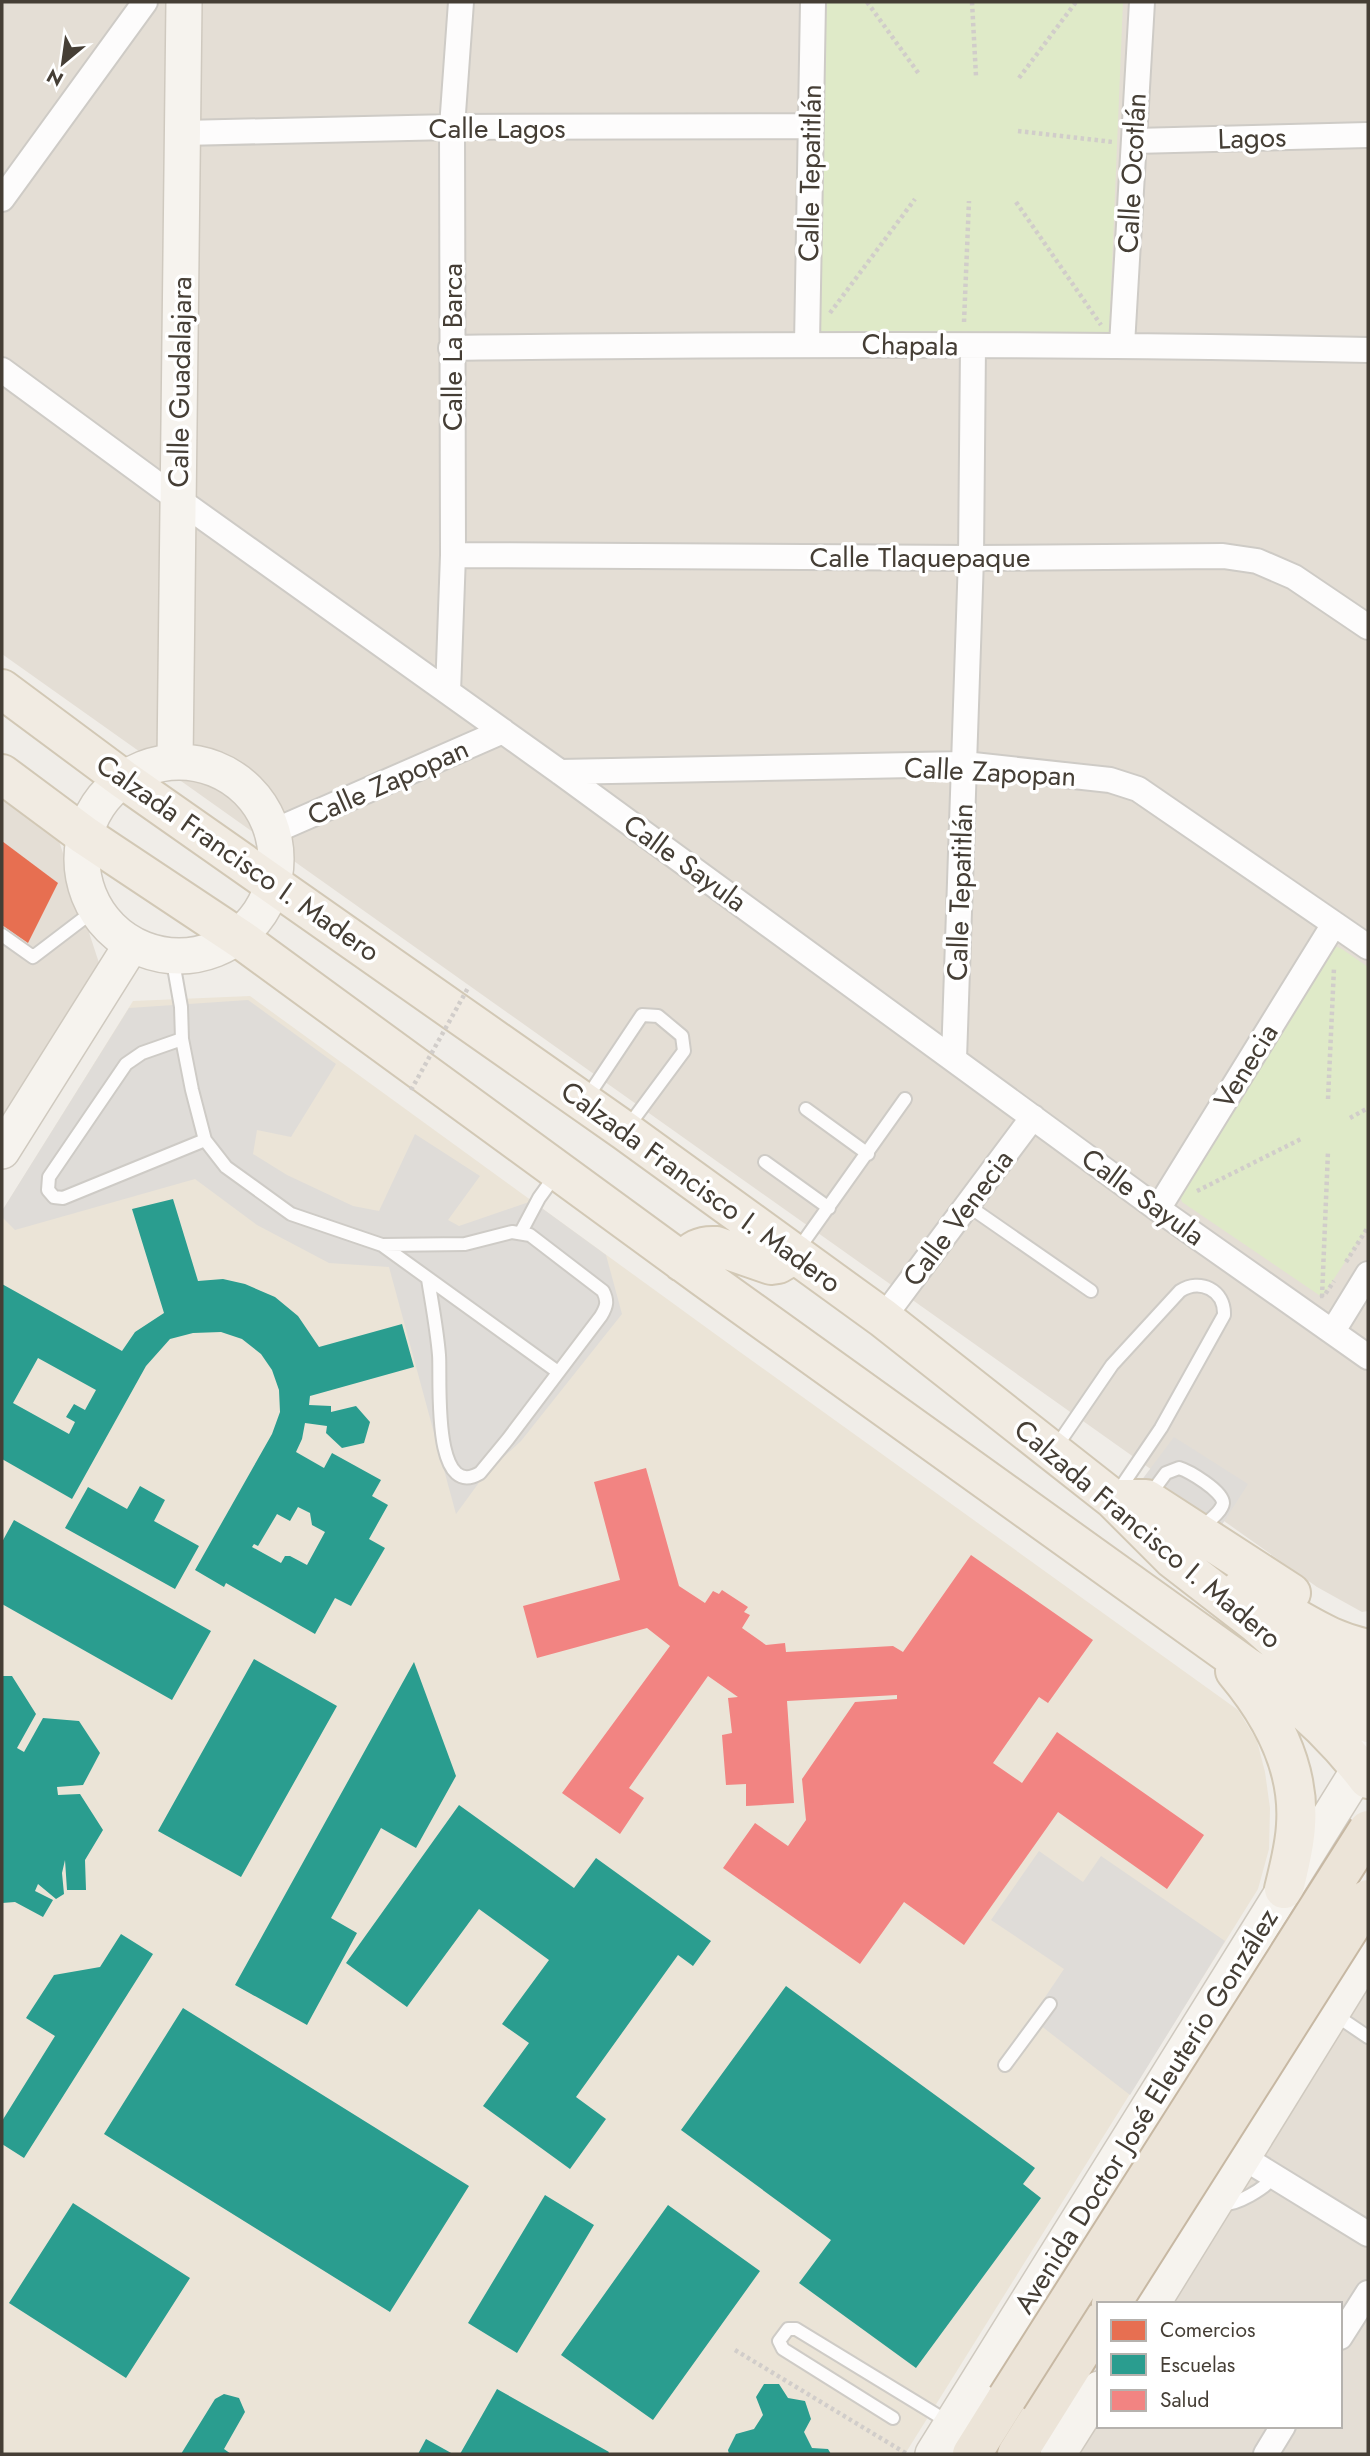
<svg xmlns="http://www.w3.org/2000/svg" width="1370" height="2456" viewBox="0 0 1370 2456" font-family="Jost,sans-serif">
<rect width="100%" height="100%" fill="#f0ede8"/>
<path fill="#e4ded5" d="M2 2H1368V1611L1362 1612 1317 1587 2 654Z
M2 798 59 841 100 966 2 1124Z
M1368 1923V2454H1043L1099 2364V2426H1340V2304H1136Z"/>
<path fill="#ebe4d7" d="M250 996 740 1352 1238 1710 1257 1741 1265 1772 1270 1808 1269 1849 1258 1889 905 2454H2V1211L133 1001Z"/>
<path fill="#dfeac8" d="M819 2H1123L1109 337 813 336Z
M1335 946 1342 949 1368 967V1227L1322 1297 1182 1202 1180 1195 1328 951Z"/>
<path fill="#dfdcd8" d="M248 1000 336 1064 291 1137 257 1130 253 1154 287 1175 353 1206 379 1211 415 1134 480 1176 448 1220 459 1226 532 1201 606 1255 622 1314 521 1441 486 1473 456 1514 389 1267 329 1263 257 1225 195 1179 15 1230 2 1217V1211L129 1008Z
M1174 1437 1248 1484 1218 1531 1141 1481Z
M1039 1851 1083 1882 1101 1856 1225 1941 1130 2095 1031 2018 1064 1969 991 1920Z"/>
<path fill="#e76f51" d="M2 841 58 883 28 943 2 925Z"/>
<path fill="#2a9d8f" fill-rule="evenodd" d="M173 1199 198 1281 223 1279 245 1284 275 1297 298 1316 319 1347 402 1324 414 1367 310 1396 309 1405 331 1406V1412L356 1406 370 1422 364 1443 342 1448 326 1433 327 1426 305 1423 302 1439 296 1452 324 1468 332 1453 381 1480 372 1496 388 1505 369 1539 385 1548 351 1606 335 1598 315 1634 226 1583 224 1587 195 1570 272 1434 280 1412 279 1390 272 1370 261 1354 242 1339 221 1332 193 1333 170 1339 146 1366 72 1499 2 1459V1284L122 1351 135 1332 164 1313 132 1209ZM38 1358 96 1390 85 1410 74 1404 66 1417 75 1422 69 1434 13 1403ZM298 1507 310 1513 312 1525 325 1532 307 1565 290 1556H285L281 1563 252 1547 254 1544 258 1546 277 1514 290 1521Z
M140 1486 165 1500 154 1521 199 1546 175 1589 65 1528 88 1487 127 1509Z
M14 1520 211 1631 172 1700 2 1604V1542Z
M254 1659 337 1706 241 1877 158 1831Z
M414 1662 456 1776 416 1848 381 1828 331 1918 357 1933 307 2025 235 1985Z
M2 1676H12L36 1714 17 1748 24 1752 43 1718 79 1721 100 1753 83 1785 57 1787 58 1795 80 1794 103 1830 85 1860 86 1890H67L65 1860 62 1873 64 1894 56 1899 38 1884 35 1891 53 1900 43 1917 15 1902 2 1903Z
M459 1805 574 1888 596 1858 711 1941 693 1966 678 1955 576 2097 606 2119 570 2169 483 2106 529 2043 502 2024 549 1960 479 1909 407 2007 346 1963Z
M121 1934 153 1954 24 2158 2 2144V2121L55 2036 26 2018 54 1975 100 1967Z
M786 1986 1035 2168 1023 2184 1041 2198 916 2368 799 2283 831 2240 681 2130Z
M183 2008 469 2186 390 2312 104 2134Z
M545 2195 594 2225 517 2353 468 2323Z
M73 2203 190 2278 126 2378 9 2303Z
M668 2205 760 2271 653 2420 561 2355Z
M764 2384H779L788 2398 805 2401 811 2419 804 2432 812 2448 828 2449 831 2454H729L728 2450 736 2434 754 2429 763 2415 756 2397Z
M497 2389 609 2452 608 2454H460Z
M224 2394 239 2398 245 2412 224 2449 231 2454H181L215 2399Z
M426 2439 453 2454H418Z"/>
<path fill="#f28482" d="M646 1468 679 1586 705 1603 713 1591 719 1594 722 1590 748 1607 744 1612 750 1615 742 1628 766 1645 785 1643 786 1652 893 1646 903 1652 971 1555 1093 1640 1048 1703 1039 1697 993 1763 1022 1783 1057 1732 1204 1835 1167 1889 1058 1812 964 1945 904 1902 860 1964 723 1868 755 1823 788 1846 806 1820 802 1779 855 1702 897 1699V1695L787 1701 794 1803 746 1806V1784L726 1785 722 1735 732 1733 728 1698 738 1697 708 1676 629 1788 644 1798 620 1834 562 1793 670 1646 647 1628 537 1658 523 1606 620 1580 594 1482Z"/>
<g fill="none" stroke-linecap="round" stroke-linejoin="round">
<g stroke="#cecbc6" stroke-width="16">
<path id="lane" d="M2 935 33 957 96 909
M172 956 181 1007 182 1039 192 1090 205 1140 226 1167 291 1214 382 1245 465 1244 512 1232 530 1235 603 1291C608 1301 607 1306 601 1316L508 1439 480 1473C431 1502 441 1376 439 1355 437 1330 432 1304 428 1279
M182 1039 142 1053 126 1064 49 1177 48 1190 54 1197 63 1198 205 1140
M586 1099 642 1015 658 1016 682 1036 684 1051 627 1128
M806 1109 868 1154
M765 1162 829 1208
M967 1205 1091 1291
M521 1232 539 1198 557 1173
M382 1245 558 1372
M797 1251 905 1099
M1056 1447 1112 1365 1180 1291C1200 1278 1225 1290 1224 1315L1161 1428 1117 1493
M1149 1496 1166 1473 1179 1468C1189 1471 1223 1491 1223 1503 1222 1512 1206 1523 1200 1529
M1334 2014 1368 2037
M1005 2065 1050 2004
M1221 2204C1236 2206 1266 2188 1274 2176
M893 2418 783 2349 779 2341 788 2329H796L950 2423"/>
</g>
<g stroke="#cecbc6" stroke-width="28">
<path id="street" d="M183 133 452 127 810 126
M1135 141 1368 135
M2 199 145 2
M807 344 813 2
M1122 345 1142 2
M451 348C757 344 1063 343 1368 350
M2 370 179 500 560 772 1158 1209 1368 1357
M453 555 971 558 1223 556 1257 561 1294 577 1368 627
M448 692 453 555 452 127 461 2
M560 772 964 764 1110 780 1138 789 1368 947
M272 832 503 731
M954 1059 971 558 973 346
M1158 1209 1334 924
M883 1318 1033 1117
M1333 1331 1368 1274
M1241 2156 1368 2234
M1340 2337 1368 2293
M1266 2454 1283 2426"/>
</g>
<g stroke="#cfc9bf" stroke-width="38">
<path id="secondary" d="M175 762 184 2
M82 859a97 97 0 1 1 194 0a97 97 0 1 1-194 0Z
M2 1151 132 944
M1152 2304 1368 1954
M933 2454 1368 1755
M1058 2454 1099 2389"/>
</g>
<g stroke="#d2c8b5" stroke-width="42">
<path id="primary" d="M2 689 123 779 625 1131 883 1318 1113 1499 1173 1559 1257 1624 1368 1723
M2 774 84 835 242 940 706 1279 1244 1665C1293 1696 1333 1733 1368 1779
M682 1262C692 1250 701 1245 716 1246L771 1265 778 1264 795 1254
M1113 1499H1146L1291 1593
M1240 1590C1253 1597 1267 1602 1279 1609 1312 1627 1331 1641 1368 1649
M1313 1653 1368 1679
M1235 1671C1272 1715 1300 1767 1296 1825 1295 1847 1289 1868 1284 1889"/>
</g>
<g stroke="#c7b8a3" stroke-width="42">
<path id="highway" d="M972 2454 1007 2398
M1017 2454 1099 2323"/>
</g>
<path stroke="#d1cdca" stroke-width="4.5" stroke-dasharray="3.5 3.5" stroke-linecap="butt" d="M867 2 919 74
M972 2 976 76
M1019 78 1076 2
M1018 131 1113 142
M1016 202 1101 325
M830 313 915 199
M964 322 969 201
M1328 1099 1334 968
M1350 1118 1368 1108
M1197 1191 1303 1138
M1346 1262 1368 1227
M1320 1296H1324L1334 1281
M1322 1297 1328 1151
M735 2350 907 2454"/>
<use href="#lane" stroke="#fdfcfc" stroke-width="12"/>
<use href="#street" stroke="#fdfcfc" stroke-width="24"/>
<use href="#secondary" stroke="#f6f3ee" stroke-width="35"/>
<use href="#primary" stroke="#f1ebe2" stroke-width="38"/>
<use href="#highway" stroke="#ece4d8" stroke-width="38"/>
<g stroke="#c7b8a3" stroke-width="42" stroke-linecap="butt">
<path id="highway-bridge" d="M1111 2304 1368 1899
M1007 2398 1368 1830"/>
</g>
<path stroke="#d1cdca" stroke-width="4.5" stroke-dasharray="3.5 3.5" stroke-linecap="butt" d="M411 1090 468 988"/>
<use href="#highway-bridge" stroke="#ece4d8" stroke-width="38"/>
</g>
<g text-anchor="middle" dominant-baseline="central" stroke-width="7" stroke-linejoin="round" paint-order="stroke">
<g font-size="28" fill="#453e35" stroke="#fff">
<text x="497" y="128">Calle Lagos</text>
<text transform="translate(1252 138) rotate(-2)">Lagos</text>
<text transform="translate(810 173) rotate(-89)">Calle Tepatitlán</text>
<text transform="translate(1132 173) rotate(-87)">Calle Ocotlán</text>
<text transform="translate(910 345) rotate(1)">Chapala</text>
<text transform="translate(452 347) rotate(-90)">Calle La Barca</text>
<text transform="translate(180 382) rotate(-89)">Calle Guadalajara</text>
<text x="920" y="557">Calle Tlaquepaque</text>
<text transform="translate(990 772) rotate(3)">Calle Zapopan</text>
<text transform="translate(388 782) rotate(-24)">Calle Zapopan</text>
<text transform="translate(238 858) rotate(35)">Calzada Francisco I. Madero</text>
<text transform="translate(685 863) rotate(36)">Calle Sayula</text>
<text transform="translate(960 892) rotate(-88)">Calle Tepatitlán</text>
<text transform="translate(1246 1066) rotate(-58)">Venecia</text>
<text transform="translate(701 1187) rotate(36)">Calzada Francisco I. Madero</text>
<text transform="translate(1143 1197) rotate(36)">Calle Sayula</text>
<text transform="translate(958 1218) rotate(-53)">Calle Venecia</text>
<text transform="translate(1148 1534) rotate(40)">Calzada Francisco I. Madero</text>
<text transform="translate(1146 2111) rotate(-58)">Avenida Doctor José Eleuterio González</text>
</g>
</g>
<rect width="1370" height="2456" fill="none" stroke="#453e35" stroke-width="7"/>
<rect x="1097" y="2302" width="245" height="126" fill="#ffffff" stroke="#b5b2ae" stroke-width="2"/>
<rect x="1111" y="2320" width="35" height="21" fill="#e76f51" stroke="#b5b2ae" stroke-width="2"/>
<text x="1160" y="2337" font-size="21" fill="#453e35">Comercios</text>
<rect x="1111" y="2354" width="35" height="21" fill="#2a9d8f" stroke="#b5b2ae" stroke-width="2"/>
<text x="1160" y="2372" font-size="21" fill="#453e35">Escuelas</text>
<rect x="1111" y="2390" width="35" height="21" fill="#f28482" stroke="#b5b2ae" stroke-width="2"/>
<text x="1160" y="2407" font-size="21" fill="#453e35">Salud</text>
<g transform="translate(63 63) rotate(209)" stroke="#ffffff" stroke-width="5" paint-order="stroke">
<path d="M0-5L12 26L0 18L-12 26Z" fill="#453e35"/>
<text y="-10" font-size="19" font-weight="bold" text-anchor="middle" fill="#453e35">N</text>
</g>
</svg>
